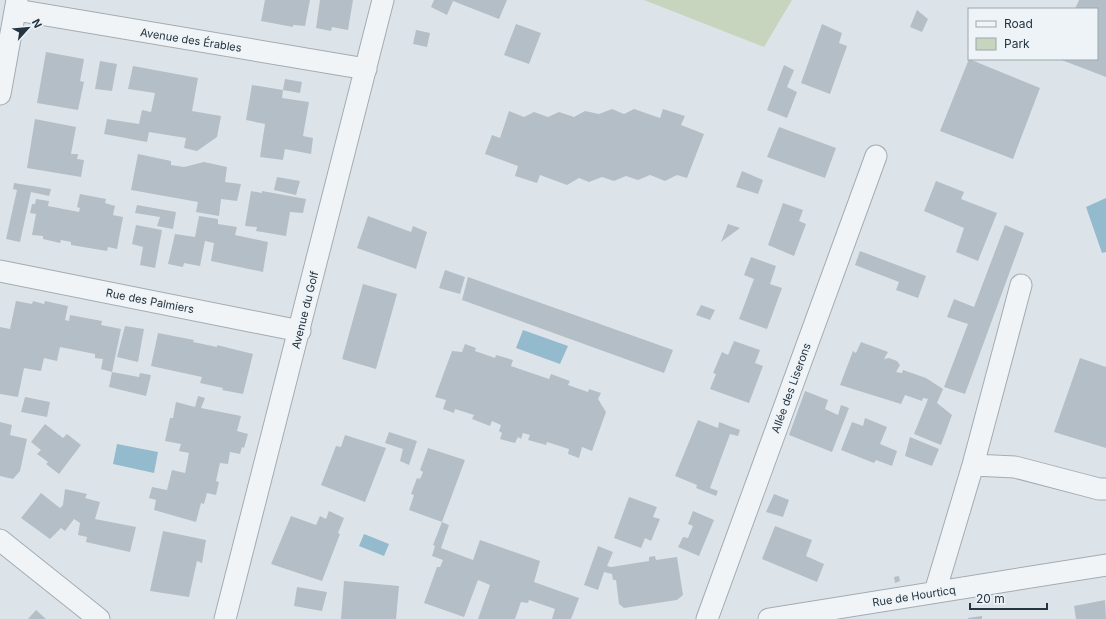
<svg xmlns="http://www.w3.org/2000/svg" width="1106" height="619" viewBox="0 0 1106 619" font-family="Inter,sans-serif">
<rect width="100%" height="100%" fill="#dde4e9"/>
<path fill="#c7d4be" d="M644 0H792L764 47Z"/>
<path fill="#94bacd" d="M1106 198V252L1102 253 1086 207Z
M523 330 568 346 560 364 516 348Z
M117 444 158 452 154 473 113 464Z
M364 534 389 544 384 556 359 546Z"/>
<path fill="#b4bec6" d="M265 0H310L305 26 293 25V27L261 21Z
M320 0H353L348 30 332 27 331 31 316 28Z
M434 0H507L499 19 453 1 447 15 431 7Z
M1079 0H1106V77L1059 59H1097V9H1075Z
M917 10 928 19 922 32 910 27Z
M516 24 541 33 529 64 504 55Z
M822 24 842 33 839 43 847 46 830 94 801 83Z
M416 30 430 33 427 47 413 44Z
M46 52 84 59 80 81 84 82 78 110 37 103Z
M969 59 1040 88 1013 159 940 131Z
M100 61 117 64 112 91 95 89Z
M784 65 794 70 787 87 797 92 787 118 767 110Z
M133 66 198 78 192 111 221 116 217 137 197 151 184 148 186 138 149 132 147 142 104 134 107 119 139 124 142 110 151 112 155 93 128 89Z
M285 79 302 82 300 93 283 90Z
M252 85 283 90 282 98 309 102 303 136 313 138 311 154 285 149 283 160 260 157 265 124 246 120Z
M612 109 624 114 634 109 660 118 663 109 685 116 681 125 704 134 687 178 677 175 665 181 650 175 638 180 626 176 614 181 602 177 589 182 579 178 567 185 540 175 537 183 515 176 518 166 485 154 492 135 500 138 509 111 524 117 534 112 548 117 559 112 574 117 585 111 599 114Z
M35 119 76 127 71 154H78L77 159 84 160 81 177 27 168Z
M779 127 836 148 825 178 767 157Z
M138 154 171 161V165L184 167 204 162 227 167 225 182 241 184 237 201 221 199 219 216 196 212 198 202 131 190Z
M742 171 763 180 758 194 736 187Z
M277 177 300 181 296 195 274 190Z
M936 181 964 192 961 199 997 213 978 261 956 252 964 228 924 211Z
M14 183 51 189 49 196 31 192 20 242 6 239 17 190 13 189Z
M251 191 262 193V191L306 199 303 213 290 212 286 236 256 231 257 227 245 226Z
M80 194 106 199 105 203 115 206 113 215 123 217 117 249 108 247 107 251 71 245V242L61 240 60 243 43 239V236L32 235 36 214 30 213 32 204H35L36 199 49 201 48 206 79 212 80 208 77 207Z
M783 203 803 210 799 221 806 224 794 256 768 245Z
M137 205 176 212 173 229 157 226 160 217 135 213Z
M199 216 218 219V224L237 227 235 235 268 242 263 272 211 261 214 243 205 241 200 266 184 263 183 267 168 264 175 234 195 237Z
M368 216 411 232 413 226 427 232 416 269 357 248Z
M728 224 740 228 721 242Z
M136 225 162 230 155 268 140 265 143 247 132 244Z
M1005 225 1024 233 965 394 944 387 968 324 947 317 954 299 974 307Z
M860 251 926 276 918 298 896 290 899 282 855 265Z
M751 257 776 266 770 284 782 288 767 329 739 319 754 279 744 275Z
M445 270 465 277 460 294 439 288Z
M468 277 673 350 664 373 462 300Z
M363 284 397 294 376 369 342 359Z
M16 301 32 304 33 301 44 304 45 301 68 306 65 320 69 321 70 315 102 321 101 325 121 329 112 372 101 369 103 359 95 358V354L60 347 57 361 44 358 41 371 24 368 18 397 0 394V327L10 329Z
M701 305 715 310 710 320 696 315Z
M125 326 144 329 138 362 117 357Z
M158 333 194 340 193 342 217 347V345L253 354 243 394 222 390 223 388 200 383 202 377 151 366Z
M734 341 760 350 755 363 763 366 749 403 710 389 716 374 713 373 722 352 728 355Z
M861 342 888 352 884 359 889 358 897 361 900 365 896 372 902 373 903 370 926 378 943 389 937 403 952 415 941 445 914 434 928 399 923 398 922 401 905 395 901 404 840 385 853 351 856 353Z
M465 344 476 348 475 351 495 358 496 355 513 360 511 366 549 379 551 374 570 381 568 385 588 392 589 389 601 393 598 399 606 412 592 451 582 447 579 458 568 454 569 449 547 442 546 445 528 440 530 435 523 433 521 439 518 437 515 443 500 439 502 433 499 431 501 425 492 421 490 426 472 419 474 415 455 409 454 413 443 409 446 400 435 397 452 351 462 352Z
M1080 358 1106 367V448L1054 432Z
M112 372 139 377 140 373 151 375 146 396 109 387Z
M805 391 828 400 825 409 838 415 841 405 849 408 832 452 789 435Z
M198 396 205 398 201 408 241 416 237 431 248 434 244 448 242 447 240 454 230 452 228 464 220 463 216 481 219 482 216 495 207 493 204 504 201 503 196 522 154 510 156 500 149 498 152 487 167 490 172 470 185 473 189 453 179 451 181 444 165 441 170 418H173L176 402 195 407Z
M25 397 50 402 47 417 21 412Z
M865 418 887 427 880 444 897 451 892 466 876 460 874 463 841 450 852 422 863 426Z
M698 420 718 428 719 422 740 430 738 436 730 434 710 488 718 491 716 496 696 488 697 485 675 476Z
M0 422 12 425 10 435 27 439 20 471 13 479 0 476Z
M45 424 63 438 67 434 81 445 59 474 46 464 48 462 37 454 41 450 31 442Z
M389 432 417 441 409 465 400 461 403 449 385 443Z
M345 435 386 448 365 502 321 485 336 446 341 447Z
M910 437 939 449 932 466 905 456Z
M428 448 465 460 442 522 449 525 441 548 473 560 480 540 540 561 534 582 579 598 571 619H552L555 609 529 600 528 603 521 602 515 619H478L490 585 478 580 464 617 424 603 437 567H440L443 560 432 556 435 546 433 545 442 522 409 510 414 495 411 494 417 478 420 479 423 472 420 470Z
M65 489 87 494 85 498 100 502 95 519 136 527 130 552 86 542 87 537 78 535 80 523 74 519 65 531 61 528 50 539 21 518 41 493 60 508 63 505Z
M774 494 789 500 783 517 766 512Z
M629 497 657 507 653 517 660 519 651 541 645 538 641 548 614 538Z
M329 511 344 518 338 533 340 534 322 581 271 564 291 516 316 525 320 516 326 519Z
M693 511 714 520 699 556 678 547 683 537 688 538 693 526 688 524Z
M775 526 812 540 806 556 824 564 817 582 762 559Z
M163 531 206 540 202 563 197 561 189 597 150 591Z
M598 546 613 552 607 566 611 567 649 561V557L655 556 656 560 677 557 683 595 677 600 624 608 619 604 616 580H613L612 574 604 572 598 590 584 585Z
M899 576 900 581 895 583 894 577Z
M344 581 399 586 396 619H341Z
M297 587 327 592 322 611 294 606Z
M1105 600 1106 619H1076L1074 606Z
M36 610 46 619H28Z
M982 616V619H968V618Z"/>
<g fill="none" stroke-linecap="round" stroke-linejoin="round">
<g stroke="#a2acb3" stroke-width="23">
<path id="street" d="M16 10 366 69
M0 94 17 0
M0 271 300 331
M973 465 1015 467 1099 489H1106
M0 540 99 619
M935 592 973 465 1021 285
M225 619 383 0
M707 619 876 156
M769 619 1106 565"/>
</g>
<use href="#street" stroke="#f1f4f7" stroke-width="21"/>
</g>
<g text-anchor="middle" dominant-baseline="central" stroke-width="3" stroke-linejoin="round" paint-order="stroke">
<g font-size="11" fill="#253441" stroke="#edf3f6">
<text transform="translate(191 40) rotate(9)">Avenue des Érables</text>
<text transform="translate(150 301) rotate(11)">Rue des Palmiers</text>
<text transform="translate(305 310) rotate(-76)">Avenue du Golf</text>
<text transform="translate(791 388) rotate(-70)">Allée des Liserons</text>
<text transform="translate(914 596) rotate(-9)">Rue de Hourticq</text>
</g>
</g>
<rect x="968" y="8" width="130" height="52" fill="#edf3f6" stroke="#9da7ae"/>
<rect x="976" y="21" width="20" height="6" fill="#f1f4f7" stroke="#9da7ae"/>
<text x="1004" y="28" font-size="12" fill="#253441">Road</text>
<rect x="976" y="38" width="20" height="12" fill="#c7d4be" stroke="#9da7ae"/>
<text x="1004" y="48" font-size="12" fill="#253441">Park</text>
<g transform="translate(28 28) rotate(63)" stroke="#edf3f6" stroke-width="3" paint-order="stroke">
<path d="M0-3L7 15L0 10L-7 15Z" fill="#253441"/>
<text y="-6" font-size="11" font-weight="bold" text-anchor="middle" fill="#253441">N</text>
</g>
<path d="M970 603v6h77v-6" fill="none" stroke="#253441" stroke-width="2"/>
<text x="976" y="603" font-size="12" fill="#253441" stroke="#edf3f6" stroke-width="3" paint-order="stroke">20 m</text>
</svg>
